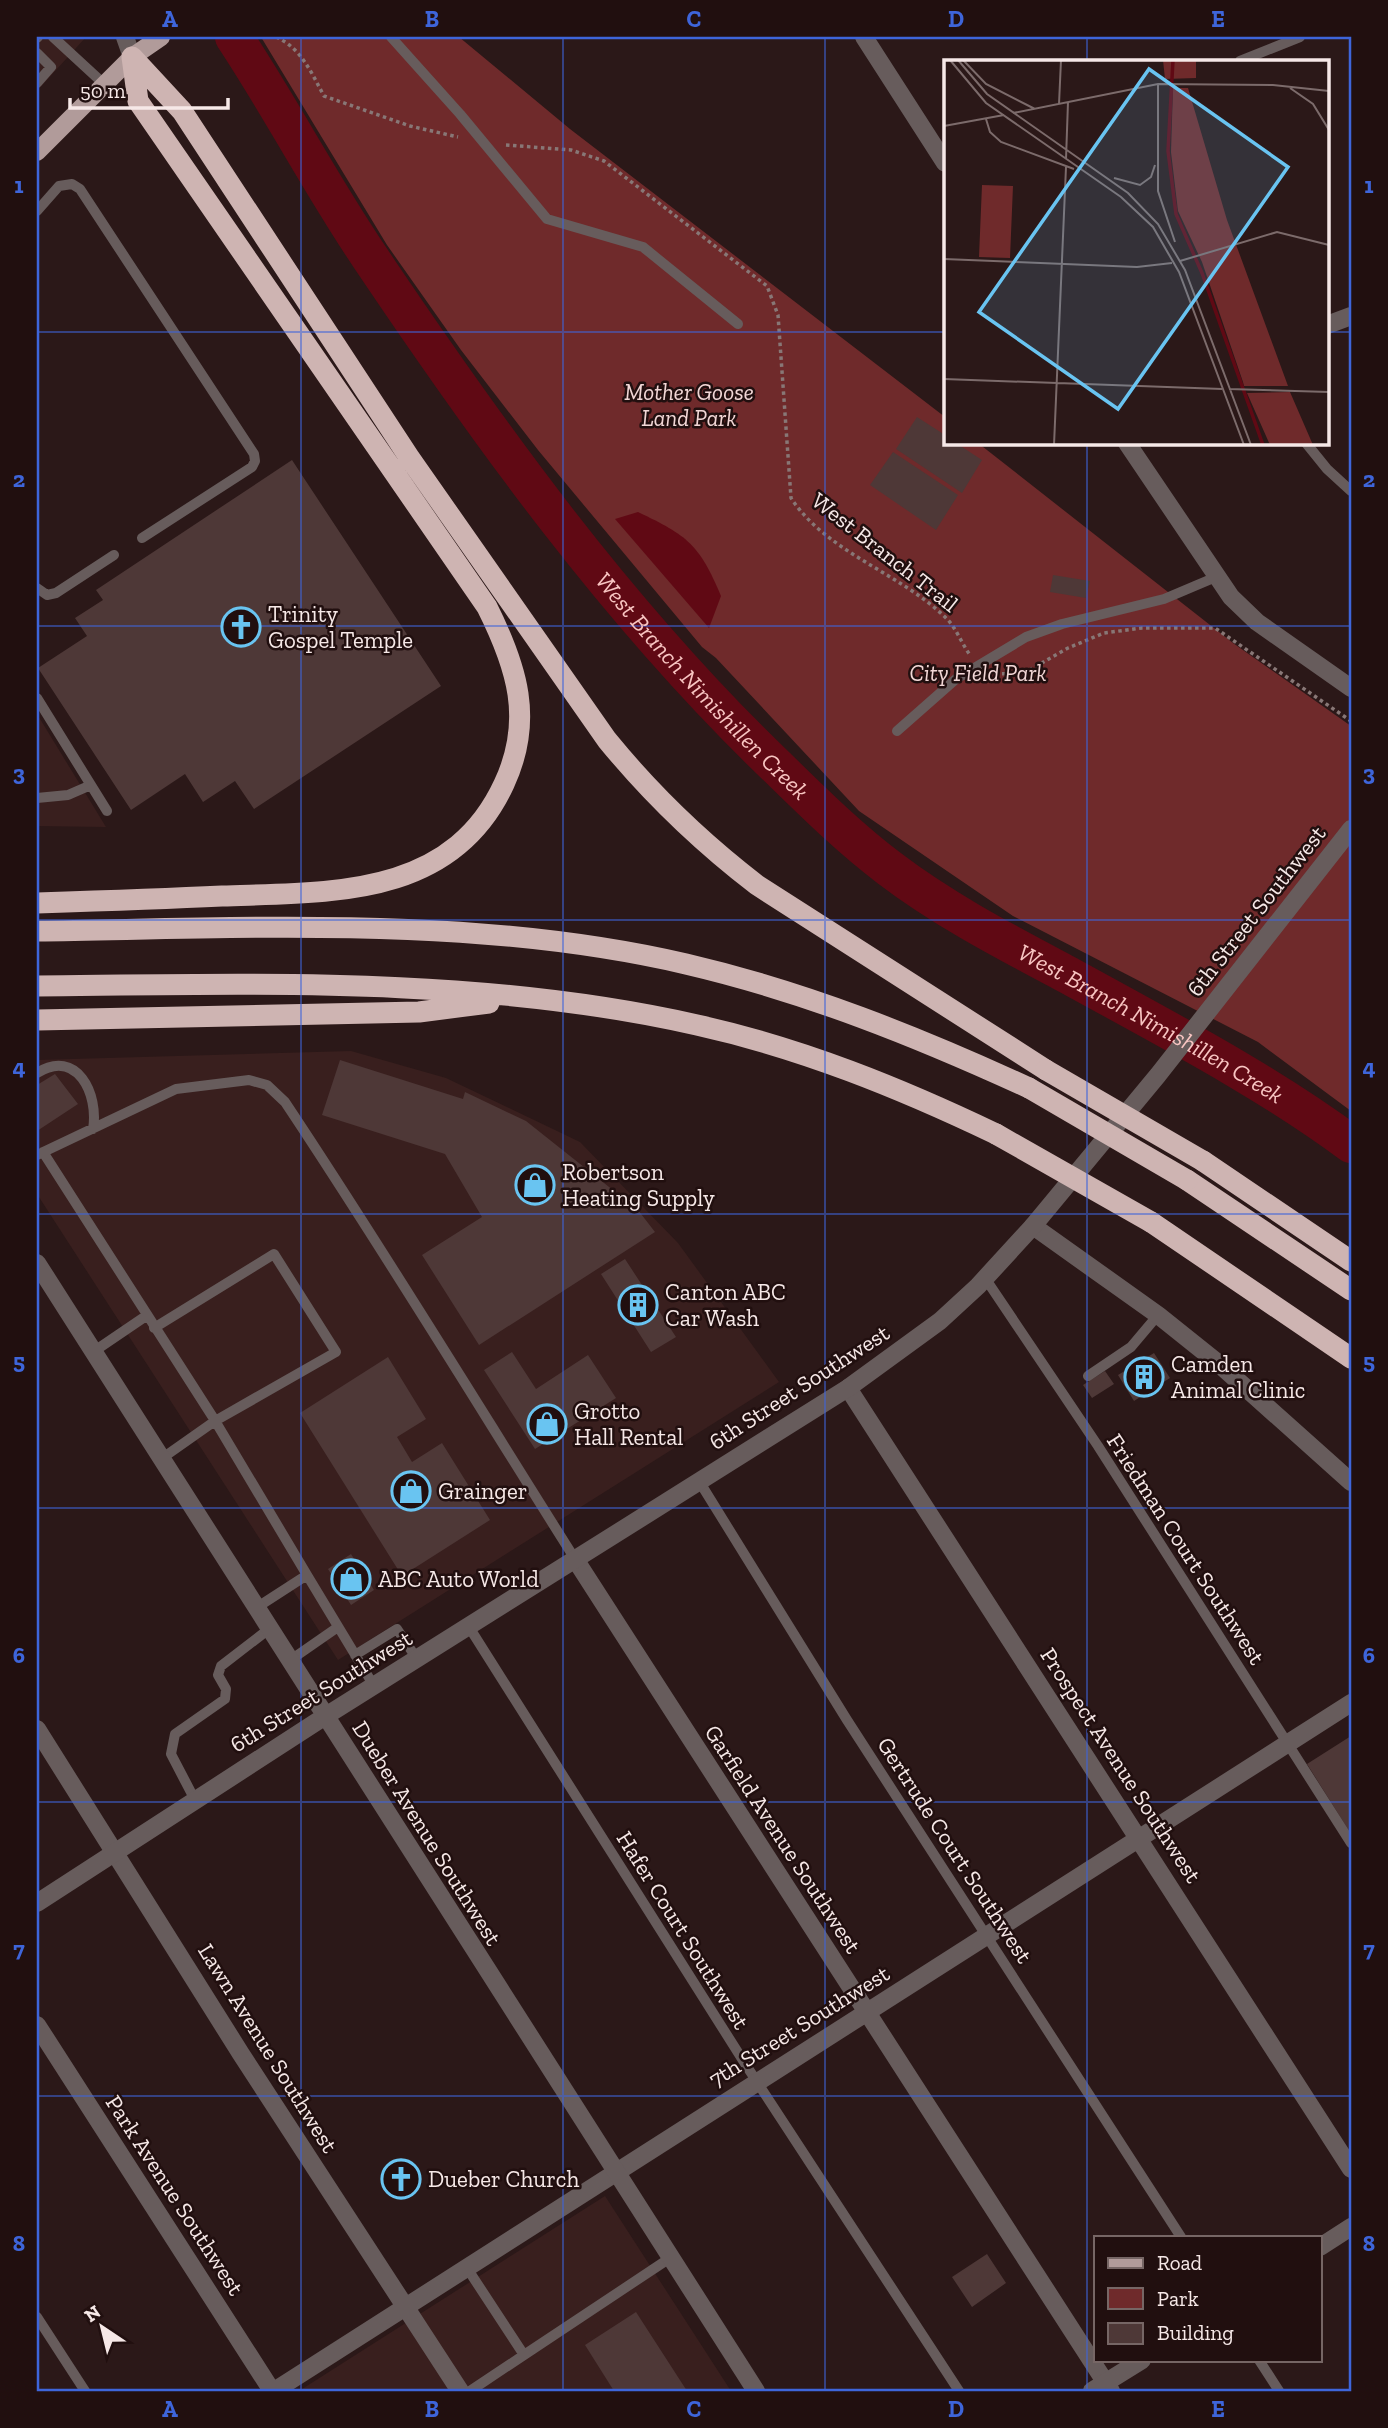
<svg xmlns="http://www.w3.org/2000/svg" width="1388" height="2428" viewBox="0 0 1388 2428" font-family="'Zilla Slab',serif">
<rect width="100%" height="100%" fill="#2b1818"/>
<path fill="#391f1e" d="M37 37H86L37 91Z
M37 714 106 827 37 826Z
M351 1051 446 1078 580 1142 678 1243 779 1382 338 1660 37 1194V1060Z
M605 2196 731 2391H299Z"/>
<path fill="#6f2a2b" d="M261 37H459L570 129 945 417V443H978L1233 643 1351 726V1111L1258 1042 1013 916 859 811 716 658 702 647 538 450 461 350 387 245Z"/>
<path fill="#600914" d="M638 512C688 536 699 544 721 596L709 628 615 519Z"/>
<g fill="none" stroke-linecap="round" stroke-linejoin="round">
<path stroke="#600914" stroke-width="38" id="s1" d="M234 37C281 108 321 185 369 256 490 436 618 614 775 765 812 801 848 837 889 868 944 910 1006 942 1068 975 1164 1028 1263 1079 1351 1144"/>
</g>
<path fill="#4e3837" d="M917 417 945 435V443H956L982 460 962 493 896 449Z
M893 452 958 495 936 530 870 485Z
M292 460 441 686 254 809 235 781 203 802 185 774 131 810 38 668 87 636 75 618 103 600 96 590Z
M1053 575 1090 581 1086 598 1050 592Z
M340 1060 463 1099 465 1092 526 1121 638 1210 655 1232 479 1345 422 1255 482 1217 445 1154 322 1115Z
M55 1074 78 1104 37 1131V1085Z
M625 1259 676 1337 651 1352 601 1274Z
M512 1352 536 1389 588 1355 616 1398 535 1449 484 1370Z
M1154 1353 1170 1378 1134 1401 1118 1375Z
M388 1357 426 1419 397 1437 412 1462 442 1443 490 1520 402 1576 300 1413Z
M1105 1371 1114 1384 1092 1398 1083 1385Z
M351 1554 374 1590 351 1605 328 1569Z
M1351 1736V1834L1307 1764Z
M987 2254 1006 2283 972 2307 952 2277Z
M636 2312 687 2391H614L585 2345Z"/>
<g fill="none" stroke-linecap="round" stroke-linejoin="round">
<path stroke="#887776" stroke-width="3.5" stroke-dasharray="3.5 3.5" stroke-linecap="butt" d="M276 37C301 48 311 72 324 96L410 126 458 137
M506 145 571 150 604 161 767 286 778 315 791 498C827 553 901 573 947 619 956 628 962 644 970 655
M995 674 1024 673 1068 648 1104 633 1142 628H1215L1351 721"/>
<path stroke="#675c5c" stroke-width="10" d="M53 37 104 84
M391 37 460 114 547 219 643 247 738 324
M37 38 38 37
M37 53 51 67 37 83
M1240 61 1300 37
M37 211 59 186 72 184 80 189 254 454 255 461 252 467 142 538
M1306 443 1327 469 1351 491
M37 588 47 595 56 593 114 555
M37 698 107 811
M897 731 956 679 1026 637 1062 624 1164 599 1216 577
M37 798 68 795 91 785
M37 1073C77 1048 99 1094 93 1129
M43 1152 214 1419 307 1575 256 1608
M37 1155 176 1089 249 1080 267 1085 285 1102C385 1252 479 1407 575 1559
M985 1278 1098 1446 1351 1843
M154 1328 274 1254 336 1352 215 1421 161 1459
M93 1352 146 1316
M1088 1376 1131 1347 1158 1315
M699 1481 847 1720 1181 2237
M307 1575 374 1686
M469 1627 744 2062 959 2391
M355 1655 397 1629 417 1659
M289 1661 338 1627
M195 1800 171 1754 175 1734 225 1699 226 1689 218 1675 221 1666 269 1629
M467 2268 524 2355 670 2258
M37 2317 85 2391
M1259 2360 1279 2391
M470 2391 524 2355"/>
<path stroke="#675c5c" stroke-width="18" d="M125 37 132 57
M864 37 945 163
M1327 325 1351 316
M1127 443 1231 597 1257 622 1351 688
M1033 1226 1158 1315 1218 1363 1351 1482
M848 1388 1351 2169
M575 1559 1111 2391
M37 1729 241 2054 460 2391
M37 2025 272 2391
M274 2391 1351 1703"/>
<path stroke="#675c5c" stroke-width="18" d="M37 1263 756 2391
M37 1903 324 1717 848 1388 940 1321 978 1286 1033 1226 1158 1075 1351 829
M1320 2247 1351 2227
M1092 2391 1142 2360"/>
<path stroke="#b19b9a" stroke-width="18" d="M37 152 132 57 161 37"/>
<path stroke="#ceb4b2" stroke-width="21" d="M132 57 182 111 409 457 607 740C652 795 701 842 757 885L1046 1070
M37 903C99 901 160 899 222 896 329 892 451 899 504 784 534 720 517 667 487 607L138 101 132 57
M37 931C252 928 475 915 686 964 806 992 918 1037 1029 1088
M37 986C257 984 481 976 697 1025 801 1048 900 1088 996 1134
M37 1020 419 1012 489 1003
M1203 1161 1351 1261
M1187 1180 1351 1290
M1151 1222 1351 1358"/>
<path stroke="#ceb4b2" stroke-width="21" d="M1046 1070 1203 1161
M1029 1088 1187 1180
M996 1134 1151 1222"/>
</g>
<path fill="none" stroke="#3e65da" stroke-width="2" stroke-opacity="0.55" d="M301 37V2391M563 37V2391M825 37V2391M1087 37V61M37 332H945M1327 332H1351M1087 443V2391M37 626H1351M37 920H1351M37 1214H1351M37 1508H1351M37 1802H1351M37 2096H1351"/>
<defs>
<g id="church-ring" transform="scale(2.0125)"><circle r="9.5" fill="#210f0f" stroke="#69c4f1" stroke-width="1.5"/><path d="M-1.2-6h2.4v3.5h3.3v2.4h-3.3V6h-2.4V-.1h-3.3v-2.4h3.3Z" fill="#69c4f1"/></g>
<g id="shop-ring" transform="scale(2.0125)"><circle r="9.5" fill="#210f0f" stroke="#69c4f1" stroke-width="1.5"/><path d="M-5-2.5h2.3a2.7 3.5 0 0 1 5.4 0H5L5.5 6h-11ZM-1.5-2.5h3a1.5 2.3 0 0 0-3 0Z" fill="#69c4f1"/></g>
<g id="building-ring" transform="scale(2.0125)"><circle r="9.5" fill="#210f0f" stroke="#69c4f1" stroke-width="1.5"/><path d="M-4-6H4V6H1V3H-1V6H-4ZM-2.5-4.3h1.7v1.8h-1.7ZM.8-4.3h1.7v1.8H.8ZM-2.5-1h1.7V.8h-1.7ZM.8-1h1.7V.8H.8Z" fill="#69c4f1"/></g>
</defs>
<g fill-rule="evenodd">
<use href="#church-ring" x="241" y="627"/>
<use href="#shop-ring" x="535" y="1185"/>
<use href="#building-ring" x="638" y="1305"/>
<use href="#building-ring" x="1144" y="1377"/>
<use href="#shop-ring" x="547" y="1424"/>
<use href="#shop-ring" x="411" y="1491"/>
<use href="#shop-ring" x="351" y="1579"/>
<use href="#church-ring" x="401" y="2179"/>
</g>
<g text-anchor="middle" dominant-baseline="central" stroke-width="5" stroke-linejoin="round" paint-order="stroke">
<g font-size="23" font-style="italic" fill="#f2d7d6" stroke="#210f0f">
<text x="689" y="392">Mother Goose<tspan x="689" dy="26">Land Park</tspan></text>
<text x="978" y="673">City Field Park</text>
</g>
<g font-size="23" fill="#f6e8e7" stroke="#210f0f">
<text transform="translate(885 552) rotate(38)">West Branch Trail</text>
<text transform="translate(1256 911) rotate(-52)">6th Street Southwest</text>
<text transform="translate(799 1387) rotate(-33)">6th Street Southwest</text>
<text transform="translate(1186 1549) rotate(57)">Friedman Court Southwest</text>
<text transform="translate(321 1691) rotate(-32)">6th Street Southwest</text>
<text transform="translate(1121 1765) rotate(57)">Prospect Avenue Southwest</text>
<text transform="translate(427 1833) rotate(58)">Dueber Avenue Southwest</text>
<text transform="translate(783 1839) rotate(57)">Garfield Avenue Southwest</text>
<text transform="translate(955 1850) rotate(57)">Gertrude Court Southwest</text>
<text transform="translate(683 1930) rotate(58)">Hafer Court Southwest</text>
<text transform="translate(799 2026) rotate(-32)">7th Street Southwest</text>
<text transform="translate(268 2048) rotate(58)">Lawn Avenue Southwest</text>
<text transform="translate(175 2195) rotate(57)">Park Avenue Southwest</text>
</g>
<g font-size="23" fill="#f6e8e7" stroke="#210f0f" text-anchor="start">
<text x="268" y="614">Trinity<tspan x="268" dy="26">Gospel Temple</tspan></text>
<text x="562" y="1172">Robertson<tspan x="562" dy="26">Heating Supply</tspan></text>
<text x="665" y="1292">Canton ABC<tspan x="665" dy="26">Car Wash</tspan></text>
<text x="1171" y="1364">Camden<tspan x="1171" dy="26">Animal Clinic</tspan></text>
<text x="574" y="1411">Grotto<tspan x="574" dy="26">Hall Rental</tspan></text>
<text x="438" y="1491">Grainger</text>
<text x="378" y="1579">ABC Auto World</text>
<text x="428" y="2179">Dueber Church</text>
</g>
<g font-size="24" font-style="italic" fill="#f8c5c2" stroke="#210f0f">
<text stroke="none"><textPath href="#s1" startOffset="802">West Branch Nimishillen Creek</textPath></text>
<text stroke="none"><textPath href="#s1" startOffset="1368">West Branch Nimishillen Creek</textPath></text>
</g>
</g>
<g transform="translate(944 60)">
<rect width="385" height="385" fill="#2b1818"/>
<path d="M219 0H252V18L221 19ZM229 28H244L283 160 344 326H300L299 322 258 202 234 151 227 92ZM38 125 69 126 66 198 35 197ZM346 332 369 385H326L303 333Z" fill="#6f2a2b"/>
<path fill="none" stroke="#600914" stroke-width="3.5" d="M229 0 224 91 232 154 258 213 319 385"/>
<path fill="none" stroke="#7c6b6b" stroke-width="2" d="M6 0 42 43 177 137 209 167 235 212 300 385M14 0 43 34 184 133 214 164 241 210 307 385M19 0 42 24 91 49M214 24V131L231 182M0 25V66M346 28 369 44 385 70M115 44 117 0M69 53 214 24 329 25 385 31M42 59 46 72 57 82 130 109M0 66 60 55M122 99 124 42M170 118 196 125 207 117 211 105M0 199 193 207 228 203M236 201 333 172 385 185M0 319 278 329M285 329 385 332M110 385 122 107"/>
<path fill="#69c4f1" fill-opacity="0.15" stroke="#69c4f1" stroke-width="3.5" d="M205 9 344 107 174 349 35 252Z"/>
<rect width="385" height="385" fill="none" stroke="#f6e8e7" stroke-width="3.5"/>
</g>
<rect width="1388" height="2428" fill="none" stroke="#210f0f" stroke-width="77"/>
<rect x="1094" y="2236" width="228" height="126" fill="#210f0f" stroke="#766665" stroke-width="2"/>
<rect x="1108" y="2258" width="35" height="10" fill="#b19b9a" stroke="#766665" stroke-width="2"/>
<text x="1157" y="2270" font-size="21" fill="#f6e8e7">Road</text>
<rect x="1108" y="2288" width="35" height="21" fill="#6f2a2b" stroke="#766665" stroke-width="2"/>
<text x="1157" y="2306" font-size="21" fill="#f6e8e7">Park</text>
<rect x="1108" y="2323" width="35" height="21" fill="#4e3837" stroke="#766665" stroke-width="2"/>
<text x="1157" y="2340" font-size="21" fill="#f6e8e7">Building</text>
<g transform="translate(102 2327) rotate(325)" stroke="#210f0f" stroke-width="5" paint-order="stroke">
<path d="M0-5L12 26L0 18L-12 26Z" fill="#f6e8e7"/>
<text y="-10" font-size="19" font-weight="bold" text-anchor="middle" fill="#f6e8e7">N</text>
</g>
<path d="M70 98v10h158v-10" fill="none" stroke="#f6e8e7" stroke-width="3.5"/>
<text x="80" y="98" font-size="21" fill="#f6e8e7" stroke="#210f0f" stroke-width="5" paint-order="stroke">50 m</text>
<rect x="38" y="38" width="1312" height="2352" fill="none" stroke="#3e65da" stroke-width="2.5"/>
<g font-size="23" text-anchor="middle" font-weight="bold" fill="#3e65da">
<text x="170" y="27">A</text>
<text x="432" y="27">B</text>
<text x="694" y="27">C</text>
<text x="956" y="27">D</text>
<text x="1218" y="27">E</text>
<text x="19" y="193">1</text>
<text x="1369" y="193">1</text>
<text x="19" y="487">2</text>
<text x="1369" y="487">2</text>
<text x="19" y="781">3</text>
<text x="1369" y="781">3</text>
<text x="19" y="1075">4</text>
<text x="1369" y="1075">4</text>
<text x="19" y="1369">5</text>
<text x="1369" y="1369">5</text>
<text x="19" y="1663">6</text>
<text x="1369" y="1663">6</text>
<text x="19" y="1957">7</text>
<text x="1369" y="1957">7</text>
<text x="19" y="2251">8</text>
<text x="1369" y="2251">8</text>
<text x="170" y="2417">A</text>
<text x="432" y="2417">B</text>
<text x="694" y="2417">C</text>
<text x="956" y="2417">D</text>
<text x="1218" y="2417">E</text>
</g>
</svg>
